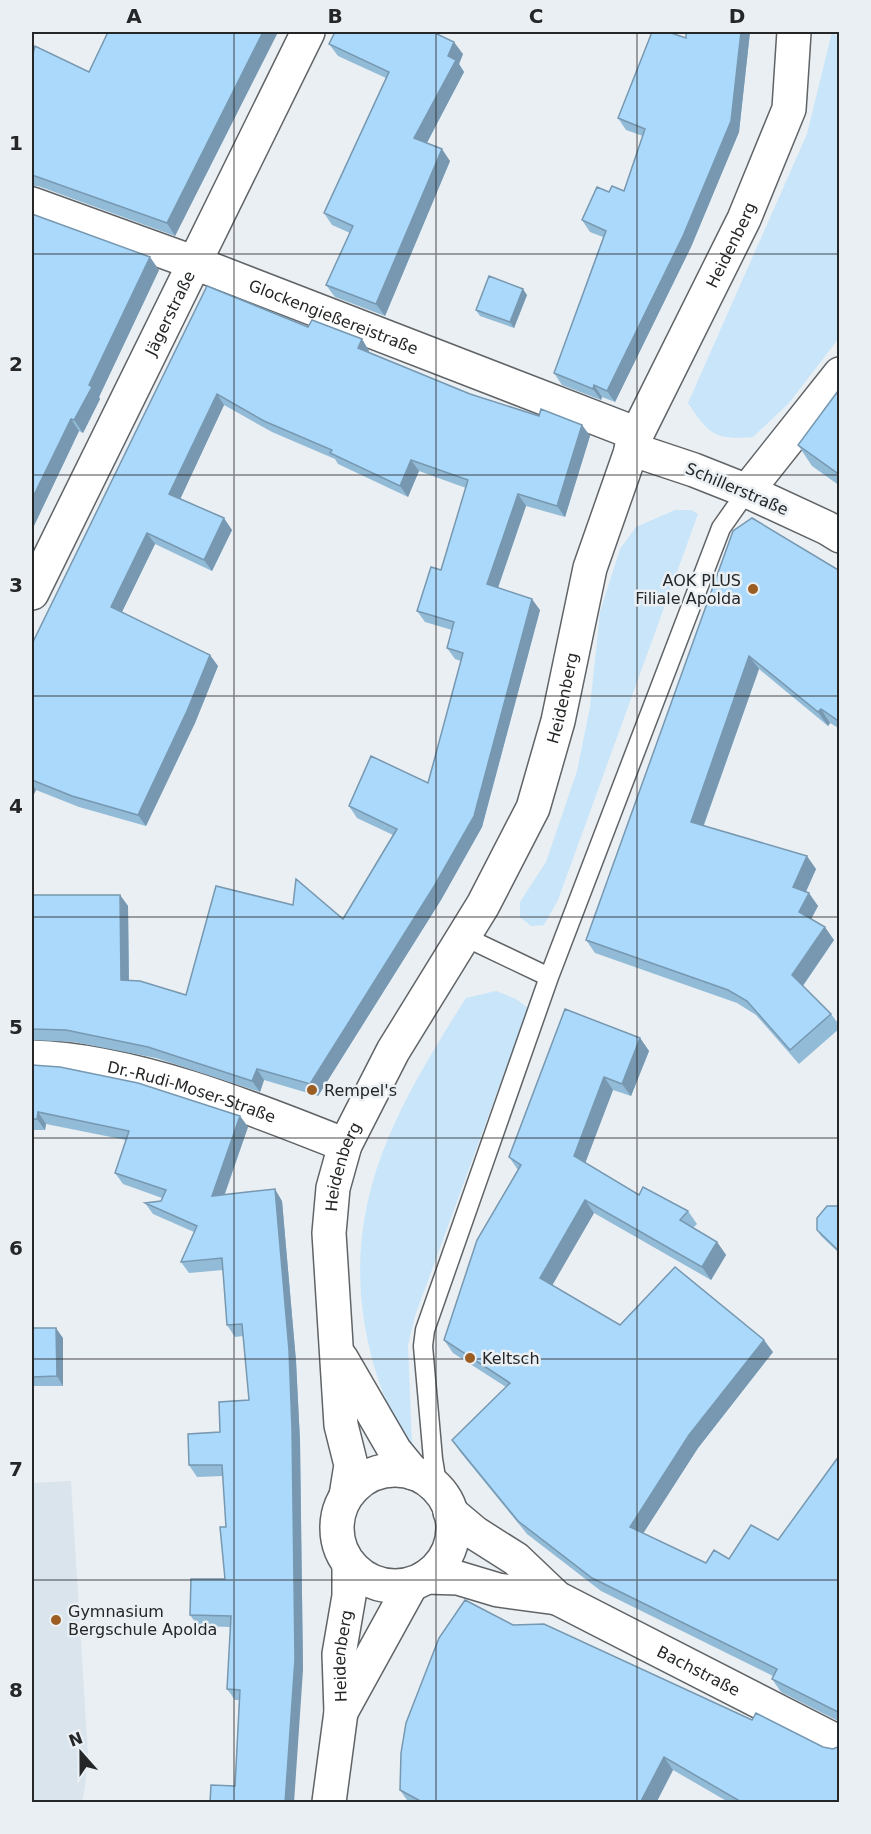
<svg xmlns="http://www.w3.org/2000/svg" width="871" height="1834" viewBox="0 0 871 1834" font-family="'DejaVu Sans',sans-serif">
<rect width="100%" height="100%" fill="#eaeff3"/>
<path fill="#d9e4ed" d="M71 1481 88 1756 85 1787 82 1802H32V1483Z"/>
<path fill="#c8e5f9" d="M832 32 840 39 839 338 789 403 753 437C715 440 709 435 688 403L807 134Z
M675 510H691L698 514 558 900 544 925 531 926 520 917V902L546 862 577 771 590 707 600 612 620 549 636 527Z
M496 991 516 999 528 1008 415 1316 408 1345 412 1445C388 1413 375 1376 367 1337 340 1203 397 1107 466 998Z"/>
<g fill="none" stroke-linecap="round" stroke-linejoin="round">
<g stroke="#606467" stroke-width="21">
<path id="lane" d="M463 936 549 977
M438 1490 433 1459 423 1346 425 1330 549 977 721 528 747 491"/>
</g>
<g stroke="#606467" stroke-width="36">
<g id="street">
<path id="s1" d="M32 204 195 263 637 434"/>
<path d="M747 491 827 528 840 536"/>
<path id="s2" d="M32 593 308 32"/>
<path id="s3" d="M32 1057C133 1060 250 1107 345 1145"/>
<path id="s4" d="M450 1512 475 1533 516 1559 557 1598 840 1743"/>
<path d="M426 1577 458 1578 498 1590 557 1598"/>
</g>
</g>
<g stroke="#606467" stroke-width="36">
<g id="secondary">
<path d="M631 449 694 470 747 491 840 374"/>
<path d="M341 1358 395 1451 413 1473"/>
<circle cx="395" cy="1528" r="58"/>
<path id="s5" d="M346 1496 351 1465 341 1425 329 1233 333 1188 345 1145 393 1051 483 905 533 808 558 721 590 568 637 434 744 219 789 109 794 32"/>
<path d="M341 1712 411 1585"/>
<path id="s6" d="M329 1802 341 1712 339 1654 349 1596V1565"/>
</g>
</g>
<use href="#lane" stroke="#fff" stroke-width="18"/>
<use href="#street" stroke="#fff" stroke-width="33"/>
<use href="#secondary" stroke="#fff" stroke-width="33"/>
</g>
<path fill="#92bbd8" d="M108 32H278L175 236 38 186H32V57L89 72Z
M686 32H750L739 132 691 247 615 402 602 397 601 400 562 385 554 373 603 237 590 232 582 220 609 192 624 191 643 136 626 130 618 118 686 38Z
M329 44 463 54 459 64 464 72 427 143 450 161 385 316 335 297 326 285 350 233 332 225 324 213 386 78 338 56Z
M32 214 159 270 99 397 100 399 83 433 79 431 32 530Z
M207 286 308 327 362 339 369 351V353L470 394 539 416 582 425 590 436 565 517 526 506 498 588 540 610 482 827 441 900 318 1096 264 1080 260 1092 156 1058 74 1042 32 1040V895H120L128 906 129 981 186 995 343 919 393 835 357 818 349 806 428 783 461 661 455 659 447 648 452 630 425 622 417 611 441 570 466 488 419 471 408 497 338 464 335 459 272 432 224 405 180 499 232 530 212 571 155 544 122 612 218 666 195 723 146 826 79 807 36 790 32 798V644Z
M527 295 514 328 480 316 476 310Z
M840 393V486L812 466 798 445Z
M733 531 840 571V729L830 723 828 726 759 669 704 825 816 869 806 892 818 906 811 919 834 940 803 986 831 1014 840 1026V1028L799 1064 756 1015 737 1003 595 953 586 940Z
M640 1038 649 1051 631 1096 613 1090 585 1163 639 1195 688 1211 697 1224 693 1228 717 1242 726 1255 711 1280 594 1213 552 1285 620 1325 773 1352 698 1448 643 1533 706 1563 729 1559 778 1540 840 1457V1722L781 1692 772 1679 773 1676 601 1591 527 1534 461 1453 452 1440 506 1387 453 1353 444 1340 518 1170 509 1157Z
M32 1065 240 1116 248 1127 225 1194 282 1201 296 1361 300 1441 303 1670 235 1786 239 1700H235L227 1689 231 1627 198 1626 190 1615 225 1579 226 1527 223 1476 197 1477 189 1465 220 1432 249 1400 243 1336 235 1337 227 1325 223 1270 189 1273 181 1262 194 1232 153 1214 145 1203 161 1201 162 1198 123 1184 115 1173 126 1140 46 1124 45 1130H32Z
M840 1206V1254L821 1236 817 1230Z
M32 1328 63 1338V1386H32Z
M513 1625 752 1720 823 1747 833 1749 840 1803H730L673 1770 656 1803H409L400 1790Z"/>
<path fill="#7798b0" d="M263 32H278L175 236 167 223Z
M741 32H750L739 132 691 247 615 402 607 391Z
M454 42 463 54 459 64 464 72 423 150 414 138Z
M442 149 450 161 385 316 376 304Z
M150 257 159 270 99 397 100 399 83 433 74 420 89 385Z
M523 289 527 295 514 328 510 322Z
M362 339 369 351 366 359 358 348Z
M594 385 602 397 601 400 593 389Z
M217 394 224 405 177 506 169 494Z
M71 419 79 431 32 530V499Z
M582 425 590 436 565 517 557 506Z
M411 460 419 471 408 497 400 486Z
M518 494 526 506 495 596 487 584Z
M224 518 232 530 212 571 204 560Z
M147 533 155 544 119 618 111 607Z
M532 599 540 610 482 827 441 900 318 1096 310 1084Z
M210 655 218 666 195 723 146 826 138 815Z
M749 656 759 669 700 835 691 822Z
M821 709 830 723 828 726 818 712Z
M32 784 36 790 32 798Z
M807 856 816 869 802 900 793 887Z
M809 893 818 906 808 925 799 912Z
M120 895 128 906 129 992 121 980Z
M825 927 834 940 801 988 792 975Z
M640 1038 649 1051 631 1096 622 1084Z
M257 1069 264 1080 260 1092 252 1081Z
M604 1077 613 1090 583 1169 574 1156Z
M38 1112 46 1124 45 1130 37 1119Z
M240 1116 248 1127 220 1207 212 1196Z
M275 1189 282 1201 296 1361 300 1441 303 1670 294 1803H285Z
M585 1200 594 1213 549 1291 540 1278Z
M717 1242 726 1255 711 1280 702 1267Z
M56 1328 63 1338V1386L57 1376Z
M764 1340 773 1352 698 1448 639 1540 630 1527 689 1435Z
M664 1757 673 1770 656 1803H640Z"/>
<path fill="#aad9fb" stroke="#7798b0" stroke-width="1.5" d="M108 32H263L167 223 32 175V57L35 46 89 72Z
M335 32H433L454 42 448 56 456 60 414 138 442 149 376 304 326 285 353 226 324 213 389 72 329 44Z
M652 32H668L686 38V32H741L731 121 683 236 607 391 594 385 593 389 554 373 606 231 582 220 597 187 609 192 612 186 624 191 645 129 618 118Z
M32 214 150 257 89 385 92 387 74 420 71 419 32 499Z
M489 276 523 289 510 322 476 310Z
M207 286 308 327 312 320 362 339 358 348 470 394 539 416 541 409 582 425 557 506 518 494 487 584 532 599 474 816 433 888 310 1084 257 1069 252 1081 148 1047 66 1030 32 1029V895H120L121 980 140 981 186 995 216 886 293 905 296 879 343 919 397 829 349 806 371 756 428 783 463 653 447 648 454 622 417 611 431 567 441 570 468 480 411 460 400 486 330 453 332 450 264 421 217 394 169 494 224 518 204 560 147 533 111 607 210 655 187 711 138 815 72 796 32 780V644Z
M838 391 840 393V475L798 445Z
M752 518 840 571V722L821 709 818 712 749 656 691 822 807 856 793 887 809 893 799 912 825 927 792 975 831 1014 790 1050 747 1001 728 990 586 940 733 531Z
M565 1009 640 1038 622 1084 604 1077 574 1156 639 1195 643 1187 688 1211 680 1220 717 1242 702 1267 585 1200 540 1278 620 1325 675 1267 764 1340 689 1435 630 1527 706 1563 714 1550 729 1559 751 1525 778 1540 839 1456 840 1457V1713L772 1679 777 1669 592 1578 518 1521 452 1440 510 1383 444 1340 477 1240 521 1165 509 1157Z
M32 1065 60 1067 138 1083 240 1116 212 1196 275 1189 289 1350 292 1429 295 1659 285 1803H210L211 1785 235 1786 240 1690 227 1689 231 1616 190 1615 191 1579H225L220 1527H226L222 1465H189L188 1434 220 1432 219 1402 249 1400 242 1324 227 1325 222 1258 181 1262 197 1226 145 1203 161 1201 166 1190 115 1173 129 1131 38 1112 37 1119H32Z
M827 1206H840V1252L817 1230V1218Z
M32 1328H56L57 1376 32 1377Z
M465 1600 513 1625 544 1624 752 1720 756 1713 823 1747 833 1749 840 1746V1803H743L664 1757 640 1803H424L400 1790 401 1753 406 1723 439 1638Z"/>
<path fill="none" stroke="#242627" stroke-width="1.5" stroke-opacity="0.55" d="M234 32V1802M436 32V1802M637 32V1802M32 254H840M32 475H840M32 696H840M32 917H840M32 1138H840M32 1359H840M32 1580H840"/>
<g fill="#9b5d22" stroke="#eaeff3" stroke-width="2">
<circle cx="753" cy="589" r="6"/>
<circle cx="312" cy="1090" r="6"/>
<circle cx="470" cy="1358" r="6"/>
<circle cx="56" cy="1620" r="6"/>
</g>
<g text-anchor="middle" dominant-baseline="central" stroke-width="5" stroke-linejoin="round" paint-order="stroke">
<g font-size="16" fill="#242627" stroke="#eaeff3">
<text stroke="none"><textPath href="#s5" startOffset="1341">Heidenberg</textPath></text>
<text stroke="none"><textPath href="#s2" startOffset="312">Jägerstraße</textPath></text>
<text stroke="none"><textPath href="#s1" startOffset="322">Glockengießereistraße</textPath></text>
<text transform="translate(737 489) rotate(23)">Schillerstraße</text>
<text stroke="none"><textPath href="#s5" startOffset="855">Heidenberg</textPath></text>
<text stroke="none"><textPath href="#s3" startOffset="164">Dr.-Rudi-Moser-Straße</textPath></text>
<text stroke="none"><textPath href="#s5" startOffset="333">Heidenberg</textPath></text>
<text stroke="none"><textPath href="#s6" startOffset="147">Heidenberg</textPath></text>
<text stroke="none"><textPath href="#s4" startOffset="297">Bachstraße</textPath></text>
</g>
<g font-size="16" fill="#242627" stroke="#eaeff3" text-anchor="start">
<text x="741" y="580" text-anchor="end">AOK PLUS<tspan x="741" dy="18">Filiale Apolda</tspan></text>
<text x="324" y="1090">Rempel's</text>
<text x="482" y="1358">Keltsch</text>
<text x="68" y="1611">Gymnasium<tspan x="68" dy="18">Bergschule Apolda</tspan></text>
</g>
</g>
<rect width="871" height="1834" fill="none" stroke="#eaeff3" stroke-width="66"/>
<g transform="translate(81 1753) rotate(339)" stroke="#eaeff3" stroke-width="4.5" paint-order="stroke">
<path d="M0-4.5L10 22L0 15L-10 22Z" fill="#242627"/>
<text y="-9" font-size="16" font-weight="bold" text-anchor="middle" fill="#242627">N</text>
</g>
<rect x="33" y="33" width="805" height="1768" fill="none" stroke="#242627" stroke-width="2"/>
<g font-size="20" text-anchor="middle" font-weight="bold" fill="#242627">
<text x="134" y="23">A</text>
<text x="335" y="23">B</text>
<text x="536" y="23">C</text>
<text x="737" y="23">D</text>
<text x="16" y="150">1</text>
<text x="16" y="371">2</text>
<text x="16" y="592">3</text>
<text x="16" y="813">4</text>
<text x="16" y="1034">5</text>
<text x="16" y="1255">6</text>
<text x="16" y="1476">7</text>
<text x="16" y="1697">8</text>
</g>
</svg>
